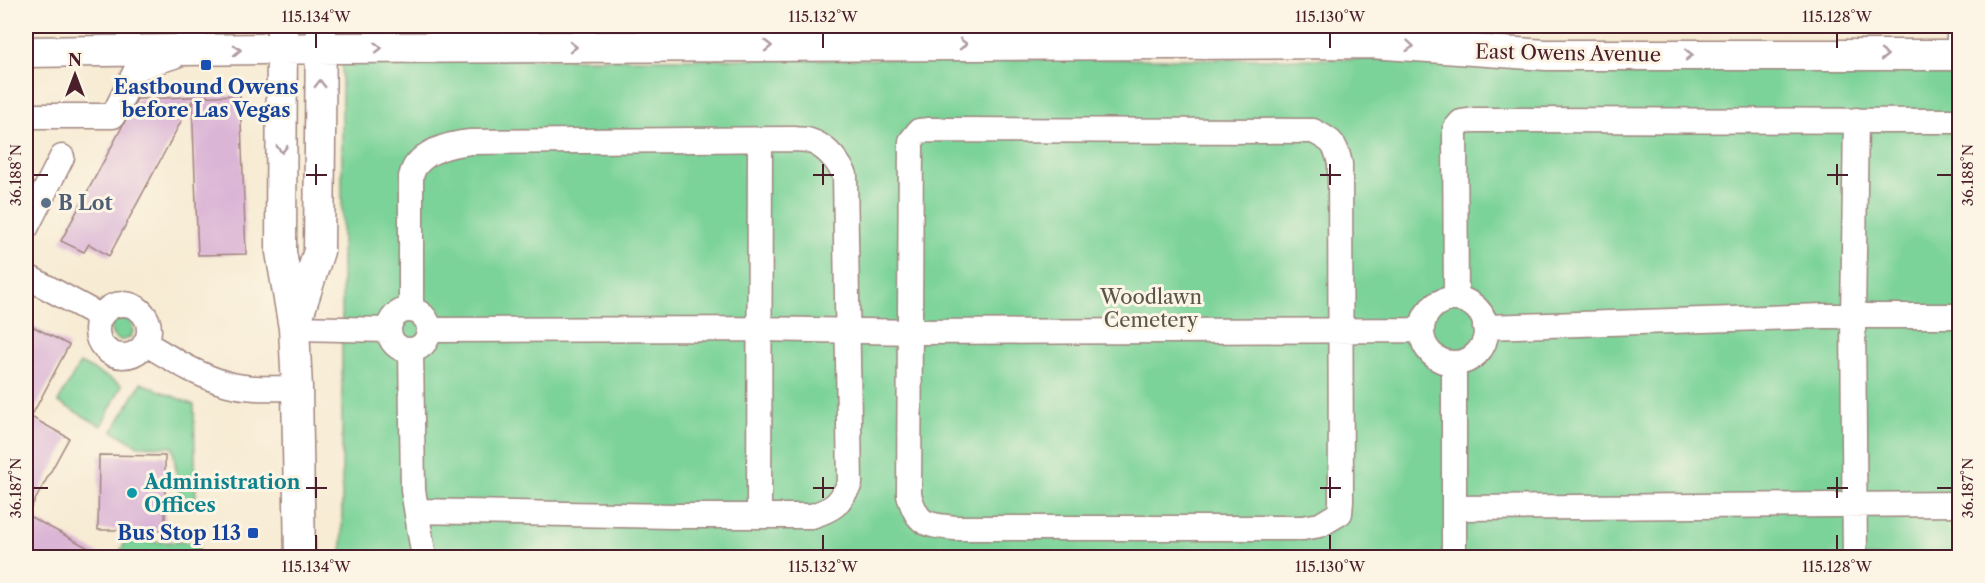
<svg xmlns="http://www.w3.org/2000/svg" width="1985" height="583" viewBox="0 0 1985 583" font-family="'Libre Caslon Text',serif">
<rect width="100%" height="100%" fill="#fcf5e5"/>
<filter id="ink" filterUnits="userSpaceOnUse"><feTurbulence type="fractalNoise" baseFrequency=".0167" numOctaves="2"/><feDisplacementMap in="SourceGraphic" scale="12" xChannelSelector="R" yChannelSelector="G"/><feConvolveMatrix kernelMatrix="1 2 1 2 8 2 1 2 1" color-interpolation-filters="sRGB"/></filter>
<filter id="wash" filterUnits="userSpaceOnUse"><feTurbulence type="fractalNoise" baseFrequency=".008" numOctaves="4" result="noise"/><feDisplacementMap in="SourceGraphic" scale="24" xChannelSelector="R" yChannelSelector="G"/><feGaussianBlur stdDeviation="1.35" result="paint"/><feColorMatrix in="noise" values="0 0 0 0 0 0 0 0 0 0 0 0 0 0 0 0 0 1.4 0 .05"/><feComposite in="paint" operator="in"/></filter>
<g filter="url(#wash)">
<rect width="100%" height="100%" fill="#f7ebd3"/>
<path fill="#7bd399" stroke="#627962" stroke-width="1.5" d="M342 59H1959V557H342Z
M111 329a11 11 0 1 1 22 0a11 11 0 1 1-22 0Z
M80 363 122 385 101 426 58 402Z
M141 383 194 405 196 508H181L173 447 138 446 113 431Z
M125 542H199L198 557H118Z"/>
<g id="blocks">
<path fill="#dbb5d6" d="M240 95 246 254 198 255 192 101 109 256 89 244 84 252 61 241 137 99Z
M26 323 69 345 31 417 69 438 27 515 107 558H26Z
M99 455 165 456V530H98Z"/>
</g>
</g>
<g filter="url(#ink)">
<use href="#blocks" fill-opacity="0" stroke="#a0857f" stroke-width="1.5"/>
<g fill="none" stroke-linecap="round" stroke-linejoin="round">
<g stroke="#a0857f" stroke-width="27">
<path id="minor" d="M1959 26V55
M26 116H113L137 68 174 56
M929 130 1313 131C1331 140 1336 143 1340 164L1341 501 1340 513 1320 525 1303 528H955C925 525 918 525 909 495L911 141 919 131Z
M26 228 62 157
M26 276 100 316
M1456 299 1455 129 1461 122 1474 120 1960 121
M1422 331a32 32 0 1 1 64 0a32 32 0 1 1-64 0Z
M97 330a26 26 0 1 1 52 0a26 26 0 1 1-52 0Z
M411 310V177C412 173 414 167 417 164 429 149 453 144 470 142L795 139C800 140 806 139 810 141 826 146 838 162 845 175L850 484C837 506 835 508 812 516H672L417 511
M389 330a20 20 0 1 1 40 0a20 20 0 1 1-40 0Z
M1485 327 1824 316H1960
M294 328 389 330
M429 330 759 329 915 332 1422 330
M145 343C172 359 198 376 228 384 250 390 275 388 297 388
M411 350 413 490 424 558
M1454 363V558
M1455 508 1960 504
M759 516 760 140
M1855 558 1853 316 1856 120"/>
</g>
<g stroke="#a0857f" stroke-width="33">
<path id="major" d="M282 26 281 252 294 328 297 388 300 558
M26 52 336 48 1371 43 1546 55H1960
M295 325 319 251 321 26"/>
</g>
<use href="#minor" stroke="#fff" stroke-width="24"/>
<use href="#major" stroke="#fff" stroke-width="30"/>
</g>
<defs><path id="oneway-chevron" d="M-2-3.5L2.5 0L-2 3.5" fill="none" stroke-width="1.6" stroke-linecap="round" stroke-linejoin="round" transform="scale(1.5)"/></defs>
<g stroke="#ae9aa0">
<use href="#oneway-chevron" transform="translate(963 44)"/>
<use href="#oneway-chevron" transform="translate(768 46)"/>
<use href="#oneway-chevron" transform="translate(1410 46) rotate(5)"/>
<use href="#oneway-chevron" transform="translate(573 47)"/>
<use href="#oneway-chevron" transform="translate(378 48)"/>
<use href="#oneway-chevron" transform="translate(237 50) rotate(-1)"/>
<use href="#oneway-chevron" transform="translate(1689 55)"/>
<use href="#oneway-chevron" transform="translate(1884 55)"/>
<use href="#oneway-chevron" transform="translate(320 84) rotate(-90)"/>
<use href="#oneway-chevron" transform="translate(282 149) rotate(90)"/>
</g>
</g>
<path fill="none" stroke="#4a1f2b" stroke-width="2" d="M316 33V48M823 33V48M1330 33V48M1837 33V48M316 164V185M823 164V185M1330 164V185M1837 164V185M33 175H48M306 175H327M813 175H834M1320 175H1341M1827 175H1848M1937 175H1952M316 477V498M823 477V498M1330 477V498M1837 477V498M33 488H48M306 488H327M813 488H834M1320 488H1341M1827 488H1848M1937 488H1952M316 535V550M823 535V550M1330 535V550M1837 535V550"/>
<g fill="#1a4fb4" stroke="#fcf5e5" stroke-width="2">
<rect x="200" y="59" width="12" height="12" rx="3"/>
<rect x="247" y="527" width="12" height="12" rx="3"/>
</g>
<circle fill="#5c6f8a" stroke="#fcf5e5" stroke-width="2" cx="46" cy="203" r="6"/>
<circle fill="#0f9aa8" stroke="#fcf5e5" stroke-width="2" cx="132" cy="493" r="6"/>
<g text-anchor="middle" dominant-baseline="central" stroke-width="6" stroke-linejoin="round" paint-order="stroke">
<g font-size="20" fill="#4a1f2b" stroke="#fcf5e5">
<text transform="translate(1568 53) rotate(1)">East Owens Avenue</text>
</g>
<g font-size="20" font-weight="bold" fill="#164399" stroke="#fcf5e5">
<text x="206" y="87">Eastbound Owens<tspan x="206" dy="23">before Las Vegas</tspan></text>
<text x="241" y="533" text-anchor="end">Bus Stop 113</text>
</g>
<g font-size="20" font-weight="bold" fill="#4e5e75" stroke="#fcf5e5" text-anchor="start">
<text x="58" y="203">B Lot</text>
</g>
<g font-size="20" fill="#59554c" stroke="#fcf5e5">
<text x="1151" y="297">Woodlawn<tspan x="1151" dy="23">Cemetery</tspan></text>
</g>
<g font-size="20" font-weight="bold" fill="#0d838f" stroke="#fcf5e5" text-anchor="start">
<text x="144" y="482">Administration<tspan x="144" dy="23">Offices</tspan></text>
</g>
</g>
<rect width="1985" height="583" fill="none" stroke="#fcf5e5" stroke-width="66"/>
<g transform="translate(75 75)" stroke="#fcf5e5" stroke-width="4.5" paint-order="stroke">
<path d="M0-4.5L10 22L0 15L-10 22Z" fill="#4a1f2b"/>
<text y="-9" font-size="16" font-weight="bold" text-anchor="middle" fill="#4a1f2b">N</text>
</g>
<rect x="33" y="33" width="1919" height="517" fill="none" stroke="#4a1f2b" stroke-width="2"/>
<g font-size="15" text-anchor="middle" fill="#4a1f2b">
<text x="316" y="22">115.134°W</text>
<text x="823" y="22">115.132°W</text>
<text x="1330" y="22">115.130°W</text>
<text x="1837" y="22">115.128°W</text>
<text transform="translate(16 175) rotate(-90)" y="5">36.188°N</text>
<text transform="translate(1968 175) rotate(-90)" y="5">36.188°N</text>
<text transform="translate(16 488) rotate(-90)" y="5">36.187°N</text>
<text transform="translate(1968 488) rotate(-90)" y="5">36.187°N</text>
<text x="316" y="572">115.134°W</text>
<text x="823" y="572">115.132°W</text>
<text x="1330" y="572">115.130°W</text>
<text x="1837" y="572">115.128°W</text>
</g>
</svg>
